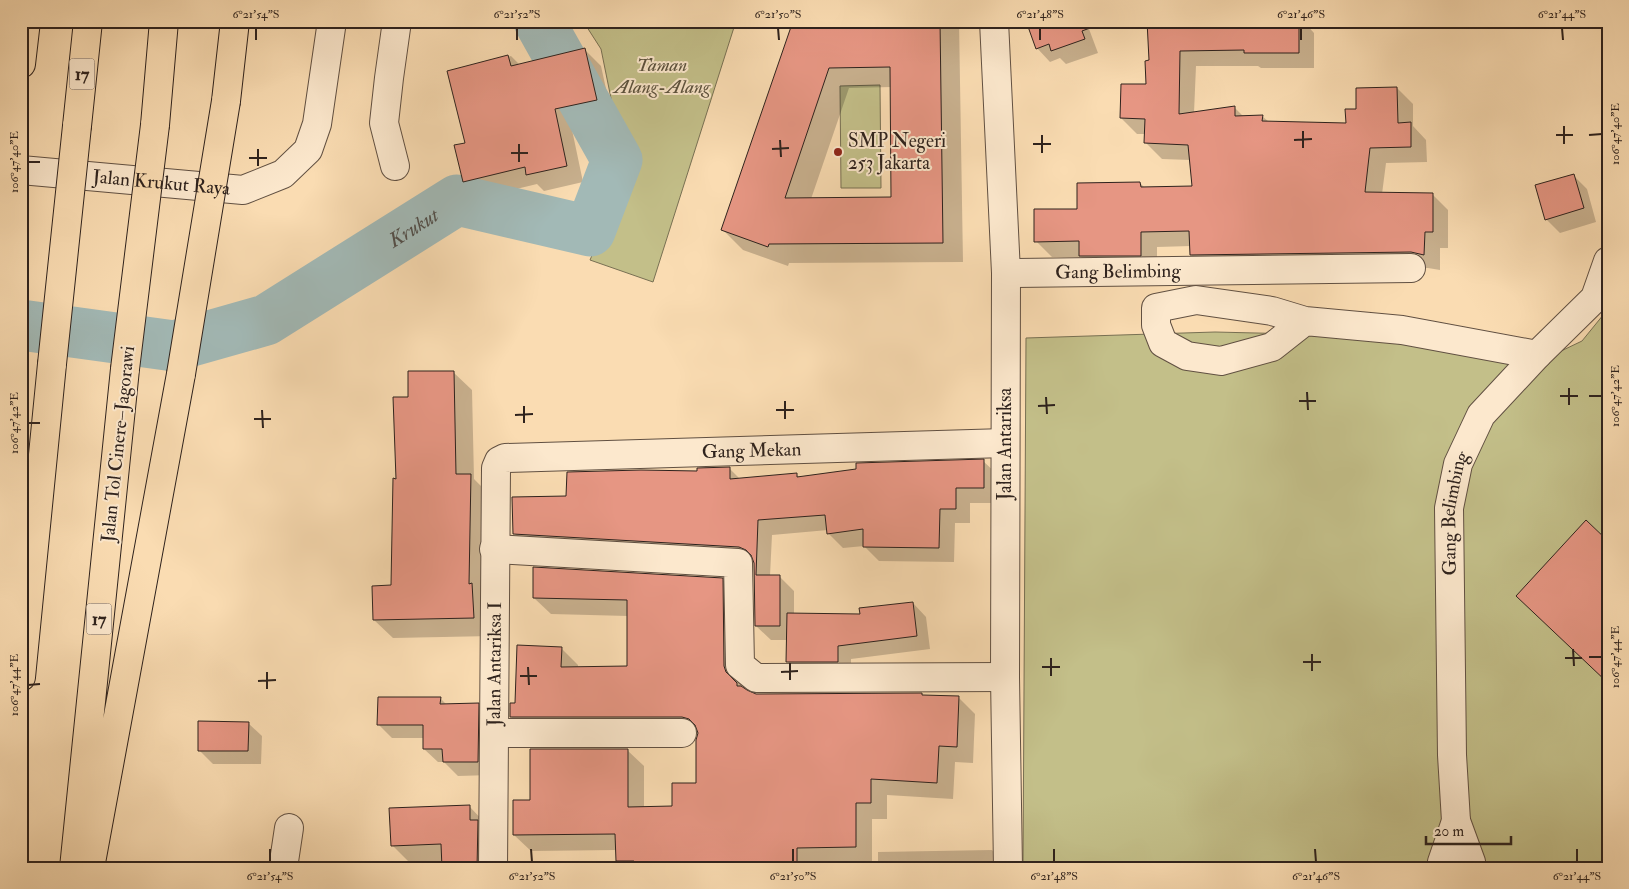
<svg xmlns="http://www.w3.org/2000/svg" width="1629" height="889" viewBox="0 0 1629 889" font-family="'IM FELL Double Pica',serif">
<rect width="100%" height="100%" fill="#fadcb2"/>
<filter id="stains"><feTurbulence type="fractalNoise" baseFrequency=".004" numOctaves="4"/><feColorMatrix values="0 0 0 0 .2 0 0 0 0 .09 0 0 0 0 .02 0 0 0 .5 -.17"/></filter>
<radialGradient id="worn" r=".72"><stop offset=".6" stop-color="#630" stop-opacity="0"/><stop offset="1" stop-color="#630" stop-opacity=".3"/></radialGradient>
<path fill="#c3bf89" stroke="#787053" d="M583 21H736L653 282 590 260 635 156 617 128 601 49Z
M880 85 881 188H841L840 86Z
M1608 309V868H1023L1026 338 1215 332 1338 335 1536 363 1582 341Z"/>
<path fill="#0003" fill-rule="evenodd" d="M471 21H528V30L476 26Z
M794 21H959L963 262 789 263 788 266 743 250 723 230ZM892 87 893 198 811 199 849 88Z
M1086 21 1098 53 1066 64 1060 58 1050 62 1037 48Z
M1148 21H1303L1314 33V68H1261L1258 66H1196L1194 113 1234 107 1244 117 1262 116 1269 122 1347 124 1357 110 1397 88 1413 104V126L1426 140 1427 162 1386 163 1382 194H1432L1448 210V248H1440V270L1428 268 1207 271 1191 255V246L1157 247V271L1096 272 1081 257H1052L1036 241 1078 210 1140 183 1145 188H1194L1191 160 1162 159 1146 143V134H1137L1121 118 1147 86 1150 61Z
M585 50 601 66 612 116 571 125 583 182 544 191 537 184 480 198 464 182 466 144 448 72 511 56 520 65Z
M1574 176 1587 189 1596 222 1560 233 1546 219Z
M453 372 472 390 474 479 489 494 492 636 393 638 374 620 392 586 397 480 409 398Z
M983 461 998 475 999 503H970V523H955L954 562 879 561 864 546 843 548 828 533V530L772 535 770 576H779L794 591V615H861L913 603 926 617 930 649 851 659V675H801L788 662V640H771L756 626 755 562 529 549 515 534 568 497 698 472 729 468 740 479 796 474 800 478Z
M722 579 739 596 742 688 755 695 922 694 923 696 958 697 975 714 973 763 955 762 953 799 887 795V819H872V863L813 864V868H624L617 861V850L531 851 514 835 532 802 627 750 644 766V808H673L697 784 699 733H527L511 717 516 704 561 648 578 665V668L628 667V616L551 614 534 598Z
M440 698 447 705H478L492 718 491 775 458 776 444 762H438L424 749V738H392L378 724Z
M248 723 262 736 261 764H213L199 750Z
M469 806 489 827 497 868H443V864L412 865 392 845Z
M992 850 1008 868H878V852Z"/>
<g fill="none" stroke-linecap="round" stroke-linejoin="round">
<path stroke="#a2b9b6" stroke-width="51" id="s1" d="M21 325 174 346 266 320 457 200 590 231 617 160 539 21"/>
</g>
<path fill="#e69683" stroke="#2e221d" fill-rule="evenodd" d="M793 21H940L943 243 769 244 768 247 721 230ZM890 67 891 197 785 198 829 68Z
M1026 21H1103V23L1082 31 1085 39 1051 51 1049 44 1036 49Z
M1147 21H1299V53H1244V50L1180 51 1179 114 1235 106V116L1263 115 1262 121 1346 123 1345 109H1356V88L1397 87 1398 123 1411 122V147L1370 148 1365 192 1433 193V232H1425L1424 255 1411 252 1190 255 1189 231 1141 232V256H1079V241L1034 242V209H1077V183L1140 182 1141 187 1192 186 1188 145 1144 143 1145 119 1120 118 1121 84H1146L1145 61 1149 60Z
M585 48 597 100 555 109 567 166 526 175 525 167 463 182 454 145 465 143 447 71 508 55 511 66Z
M1574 174 1584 208 1545 220 1535 185Z
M408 371H454L456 474H471L469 584 472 583 474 618 373 620 372 586 391 585 393 478 396 479 393 397H408Z
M984 459V488H956V509H940L939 548 863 547V529L827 534 825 515 758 520 756 575H780V626H755L754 563 751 555 746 550 739 547 513 534 512 497 566 496 567 472 641 470 697 471V468L730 467V479L797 473V477L856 469V463Z
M1586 520 1608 541V683L1516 596Z
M533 567 723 578 724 666 726 672 737 683V686H741L747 690 756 694 922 693V695L959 696 957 747 939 746 937 783 871 779V803H856V847L797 848V868H635L634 861H616L615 834 513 835V800H530V749H628V807L672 806V783H696V740L698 733 695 725 689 719 682 717H510V703H515L517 645 562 647 561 667 627 666V600L533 598Z
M913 602 917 636 838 646V662H786L787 613 860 614 859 608Z
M378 697H441L440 704 479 703 478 762H443L442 749H423V725H377Z
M198 721 249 722 248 751H198Z
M470 805V820H478L477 868H442L441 844 391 846 389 808Z"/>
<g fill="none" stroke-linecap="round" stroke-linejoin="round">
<g stroke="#615042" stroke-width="30">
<g id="minor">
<path d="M994 21 1006 273 1005 677 1008 868"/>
<path d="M395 166 384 123 389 78 397 21"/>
<path id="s2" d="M1006 273 1411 268"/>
<path d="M1305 321 1272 347 1221 361 1187 356 1163 343 1156 325V308L1196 300 1272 311 1305 321 1402 330 1537 355"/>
<path d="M494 549 738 563 740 665 756 678 1005 677"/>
<path d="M494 733H682"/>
<path d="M283 868 289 828"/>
<path id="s3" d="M493 868 496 468 499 461 505 458 1005 443"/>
<path d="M1441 868 1442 862 1456 821"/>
<path id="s4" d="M1472 868 1471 862 1456 821 1452 755 1449 508 1458 464 1481 415 1537 355 1595 298 1608 261"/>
</g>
</g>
<g stroke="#615042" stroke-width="30">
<g id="tertiary">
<path id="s5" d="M21 170 243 190 283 174 308 150 317 124 332 21"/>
</g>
</g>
<g stroke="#2e221d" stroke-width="30">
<path id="motorway" d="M21 64 26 21
M226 101 235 21
M155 125 164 21
M77 126 88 21
M21 677 52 364
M74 868 125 369
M90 868 181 374"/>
</g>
<use href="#minor" stroke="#fce8cd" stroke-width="28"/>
<use href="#tertiary" stroke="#fce8cd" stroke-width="28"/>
<use href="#motorway" stroke="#fadcb2" stroke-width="28"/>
<g stroke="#2e221d" stroke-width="30" stroke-linecap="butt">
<path id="motorway-bridge" d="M52 364 77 126
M125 369 155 125
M181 374 226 101"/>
</g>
<use href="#motorway-bridge" stroke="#fadcb2" stroke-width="28"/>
</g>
<path fill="none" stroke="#2e221d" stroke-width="2" d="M256 28V40M517 28V40M778 28 779 40M1040 28V40M1301 28V40M1562 28 1563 40M1564 126V144M1303 131V148M1042 135V153M1556 135H1573M1589 135 1602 134M780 140 781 157M1294 140 1312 139M519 144V162M1033 144H1051M258 149V166M772 149 789 148M511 153H528M249 158H267M28 162H40M1569 388V405M1307 392 1308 410M1560 396H1578M1589 396H1602M1046 397 1047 414M785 401V419M1299 401H1316M524 406V423M1038 406 1055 405M262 410 263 428M776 410H794M515 415 533 414M254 419H271M28 423H40M1573 649 1574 666M1312 654V671M1589 657H1602M1051 658V676M1565 658H1582M1303 662H1321M790 663V680M528 667 529 685M1042 667H1060M267 672V689M781 672 798 671M520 676H537M258 681 276 680M28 685 40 684M270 849V862M531 849 532 862M793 849V862M1054 849V862M1315 849 1316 862M1577 849V862"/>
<circle fill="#8f2418" stroke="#fce8cd" stroke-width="2" cx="838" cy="152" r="5"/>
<g text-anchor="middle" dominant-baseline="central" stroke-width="4" stroke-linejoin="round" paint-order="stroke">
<g fill="#fce8cd" stroke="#6c5d52" stroke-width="1">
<rect x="69.5" y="58.5" width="25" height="31" rx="4"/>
<rect x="86.5" y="603.5" width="25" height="31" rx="4"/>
</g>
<g font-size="18" font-weight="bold" fill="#2e221d">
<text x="82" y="74">17</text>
<text x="99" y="619">17</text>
</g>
<g font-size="19" font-style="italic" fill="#5b513d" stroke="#fce8cd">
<text x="662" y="65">Taman<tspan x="662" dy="22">Alang-Alang</tspan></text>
</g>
<g font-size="19" fill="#2e221d" stroke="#fce8cd" text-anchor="start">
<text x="848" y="141">SMP Negeri<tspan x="848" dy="22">253 Jakarta</tspan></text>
</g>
<g font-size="19" fill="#2e221d" stroke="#fce8cd">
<text stroke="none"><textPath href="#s5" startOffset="141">Jalan Krukut Raya</textPath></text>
<text stroke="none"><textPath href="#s2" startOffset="112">Gang Belimbing</textPath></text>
<text transform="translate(118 444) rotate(-84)">Jalan Tol Cinere–Jagorawi</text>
<text transform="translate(1005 444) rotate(-90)">Jalan Antariksa</text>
<text stroke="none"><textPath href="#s3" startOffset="661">Gang Mekan</textPath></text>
<text stroke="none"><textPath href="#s4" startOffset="358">Gang Belimbing</textPath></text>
<text stroke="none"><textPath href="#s3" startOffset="204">Jalan Antariksa I</textPath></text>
</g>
<g font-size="20" font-style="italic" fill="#514f4b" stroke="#fce8cd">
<text stroke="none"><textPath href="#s1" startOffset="424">Krukut</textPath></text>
</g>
</g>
<rect width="1629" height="889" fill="none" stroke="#fadcb2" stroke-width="55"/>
<path d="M1426 836v8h85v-8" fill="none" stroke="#2e221d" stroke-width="2.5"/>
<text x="1434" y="836" font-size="15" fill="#2e221d" stroke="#fce8cd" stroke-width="4" paint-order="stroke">20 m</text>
<rect x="28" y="28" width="1574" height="834" fill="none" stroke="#2e221d" stroke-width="2"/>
<g font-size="12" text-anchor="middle" fill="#2e221d">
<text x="256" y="18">6°21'54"S</text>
<text x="517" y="18">6°21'52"S</text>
<text x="778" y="18">6°21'50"S</text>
<text x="1040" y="18">6°21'48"S</text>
<text x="1301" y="18">6°21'46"S</text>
<text x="1562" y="18">6°21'44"S</text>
<text transform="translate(1615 134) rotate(-90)" y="4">106°47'40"E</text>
<text transform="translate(14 162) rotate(-90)" y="4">106°47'40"E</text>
<text transform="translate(1615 396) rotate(-90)" y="4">106°47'42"E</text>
<text transform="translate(14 423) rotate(-90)" y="4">106°47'42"E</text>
<text transform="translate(1615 657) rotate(-90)" y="4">106°47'44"E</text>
<text transform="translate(14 685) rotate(-90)" y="4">106°47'44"E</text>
<text x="270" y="880">6°21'54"S</text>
<text x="532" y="880">6°21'52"S</text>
<text x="793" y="880">6°21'50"S</text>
<text x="1054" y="880">6°21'48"S</text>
<text x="1316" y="880">6°21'46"S</text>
<text x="1577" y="880">6°21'44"S</text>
</g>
<rect width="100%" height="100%" filter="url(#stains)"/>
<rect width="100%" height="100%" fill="url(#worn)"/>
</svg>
